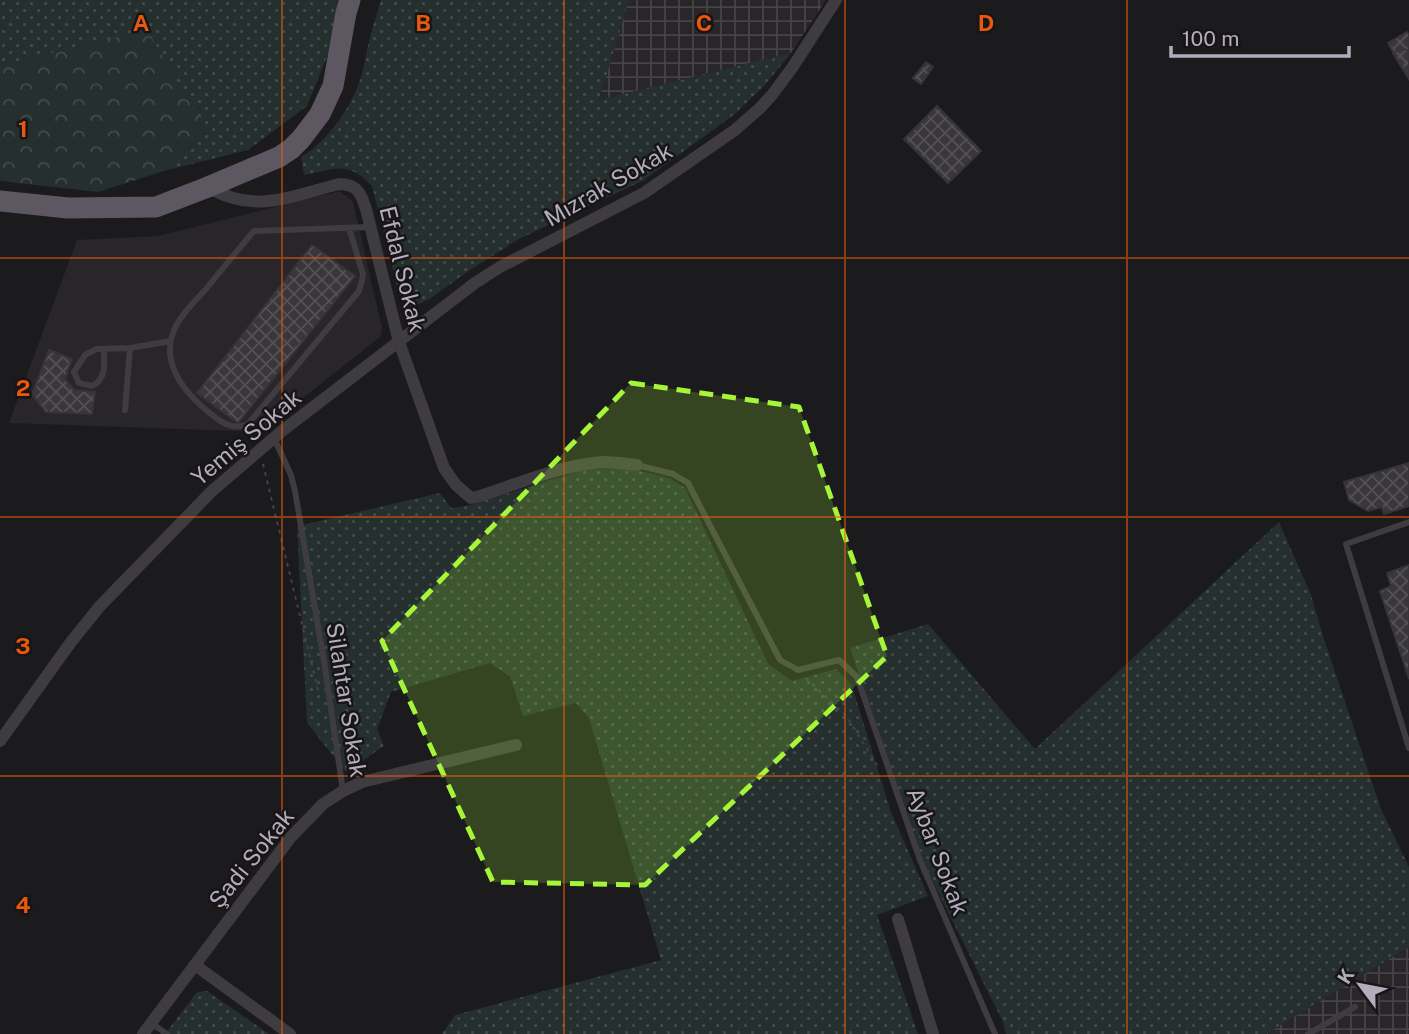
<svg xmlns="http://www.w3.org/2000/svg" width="1409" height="1034" viewBox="0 0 1409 1034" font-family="'Public Sans',sans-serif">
<defs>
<pattern id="industrial-grid" width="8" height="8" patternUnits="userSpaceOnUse" patternTransform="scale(1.75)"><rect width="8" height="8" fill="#282629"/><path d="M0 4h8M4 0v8" fill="none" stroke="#454346"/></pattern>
<pattern id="grass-dots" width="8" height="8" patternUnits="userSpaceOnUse" patternTransform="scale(1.75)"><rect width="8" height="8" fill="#252f2e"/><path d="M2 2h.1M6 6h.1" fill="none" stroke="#424a4a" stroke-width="1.8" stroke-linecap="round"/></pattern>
<pattern id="forest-crowns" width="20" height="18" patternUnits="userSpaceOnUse" patternTransform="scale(1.75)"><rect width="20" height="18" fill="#252f2e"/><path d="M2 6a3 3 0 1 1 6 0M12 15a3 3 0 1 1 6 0" fill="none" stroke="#424a4a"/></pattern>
<pattern id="building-cross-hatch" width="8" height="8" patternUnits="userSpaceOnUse" patternTransform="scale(1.75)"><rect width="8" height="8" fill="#3a373b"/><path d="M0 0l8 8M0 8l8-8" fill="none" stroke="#545155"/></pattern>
</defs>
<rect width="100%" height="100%" fill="#1b1a1c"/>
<path fill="#282629" d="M340 191 353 202 382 328 380 337 260 432 9 423 77 240 158 236Z"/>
<path fill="url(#industrial-grid)" d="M629 0H826L791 53 599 100Z
M1409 947V1034H1266Z"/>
<path fill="url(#grass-dots)" d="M0 0H340L327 57 307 106 248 150 164 171 207 131 13 62H0Z
M381 0H629L599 100 791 53 764 86 735 114 644 180 519 239 470 270 431 298 414 307 404 305 398 290 372 186C347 160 336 169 304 175L301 157C324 145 350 109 358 85 364 72 365 56 369 42 372 28 377 14 381 0Z
M627 468 669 478 685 488 768 664 792 681 836 669 852 686 891 812 928 896 877 915 918 1034H442L455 1015 661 960 589 718 576 703 523 716 510 676 490 663 391 692 377 729 384 746 346 772 307 723 297 526 440 493 451 508 466 506 587 469Z
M1279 522 1311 595 1324 639 1381 809 1409 867V947L1266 1034H1006L1003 1022 922 860 850 648 928 624 1035 749Z
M207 991 269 1034H165L197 992Z"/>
<path fill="url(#forest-crowns)" d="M147 30 207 131 164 171 98 192 0 181V62H13Z"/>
<path fill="url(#building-cross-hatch)" stroke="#373438" stroke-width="2" d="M1407 32 1409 35V79L1388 43Z
M1400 49 1409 50V79L1393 53Z
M926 62 933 67 921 84 913 78Z
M937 106 981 151 948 183 904 139Z
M312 245 355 276 238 423 197 393Z
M49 350 72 359 65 379 74 390 95 392 92 414 46 412 32 394Z
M1409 463V506L1384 514 1382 507 1368 511 1349 500 1344 482Z
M1409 565V679L1380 591 1391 586 1387 573Z"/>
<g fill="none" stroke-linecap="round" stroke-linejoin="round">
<path stroke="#444148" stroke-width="2" stroke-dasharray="3.5 5" stroke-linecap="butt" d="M263 464 318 690
M806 678 847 717 877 765"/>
<path stroke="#3e3b41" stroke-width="6" d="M349 228 363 274 362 280 359 291 248 424C232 432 218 420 206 410 181 389 159 359 176 326 183 312 195 301 206 289 222 269 238 250 254 231L370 227
M104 349C104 363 107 379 92 386L79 383 74 372 85 355 96 349 130 348 171 341
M125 410 130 348
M274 438 291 475 295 491 324 661 343 791
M637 465 673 474 688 483 780 660 798 670 839 660 857 677 920 860 995 1034
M1409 522 1346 544 1409 748
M151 1023 167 1034
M1308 1034 1355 1007"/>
<path stroke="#3e3b41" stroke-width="12" d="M208 187C254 215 291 196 339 184 357 184 361 193 366 209L399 342 444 468 456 485 471 498 480 496C520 483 561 465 603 462 615 462 626 464 637 465
M0 741 71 642 100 606 212 491 282 431 475 283 500 267 644 193 735 130 760 108 772 95 792 68 836 0
M898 919 933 1034
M195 965 290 1034
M143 1034 291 837 323 804 343 791 362 782 516 745"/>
<path stroke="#5c5760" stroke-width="21" d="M0 201 68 208 156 207 208 187 279 157 291 149 301 139 320 114 333 86 346 13 350 0"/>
</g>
<path fill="#a6f539" fill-opacity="0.2" stroke="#a6f539" stroke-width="5" stroke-dasharray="14 9" stroke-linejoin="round" d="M631 383 799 407 887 656 645 885 493 882 382 641Z"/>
<path fill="none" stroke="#e8590c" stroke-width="2" stroke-opacity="0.55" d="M282 0V1034M564 0V1034M845 0V1034M1127 0V1034M0 258H1409M0 517H1409M0 776H1409"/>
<g text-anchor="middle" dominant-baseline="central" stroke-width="5" stroke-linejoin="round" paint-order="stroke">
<g font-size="23" fill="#b3acbc" stroke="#171517">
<text transform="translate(608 184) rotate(-30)">Mızrak Sokak</text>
<text transform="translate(403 269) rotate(76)">Efdal Sokak</text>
<text transform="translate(246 437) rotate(-40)">Yemiş Sokak</text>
<text transform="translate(347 700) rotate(81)">Silahtar Sokak</text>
<text transform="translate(938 851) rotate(69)">Aybar Sokak</text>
<text transform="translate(251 858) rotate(-51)">Şadi Sokak</text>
</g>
</g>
<g font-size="23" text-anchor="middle" font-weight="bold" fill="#e8590c" stroke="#171517" stroke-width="5" stroke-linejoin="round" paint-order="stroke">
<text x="141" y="31">A</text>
<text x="423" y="31">B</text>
<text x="704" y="31">C</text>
<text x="986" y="31">D</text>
<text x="23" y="137">1</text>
<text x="23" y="396">2</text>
<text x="23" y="654">3</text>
<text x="23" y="913">4</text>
</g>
<g transform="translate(1360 985) rotate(302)" stroke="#171517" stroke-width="5" paint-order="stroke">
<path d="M0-5L12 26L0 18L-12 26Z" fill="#b3acbc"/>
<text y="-10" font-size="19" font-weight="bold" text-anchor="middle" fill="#b3acbc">K</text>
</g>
<path d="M1171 46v10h178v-10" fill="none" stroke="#b3acbc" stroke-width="3.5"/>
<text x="1182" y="46" font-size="21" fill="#b3acbc" stroke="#171517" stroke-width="5" paint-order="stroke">100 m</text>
</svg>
